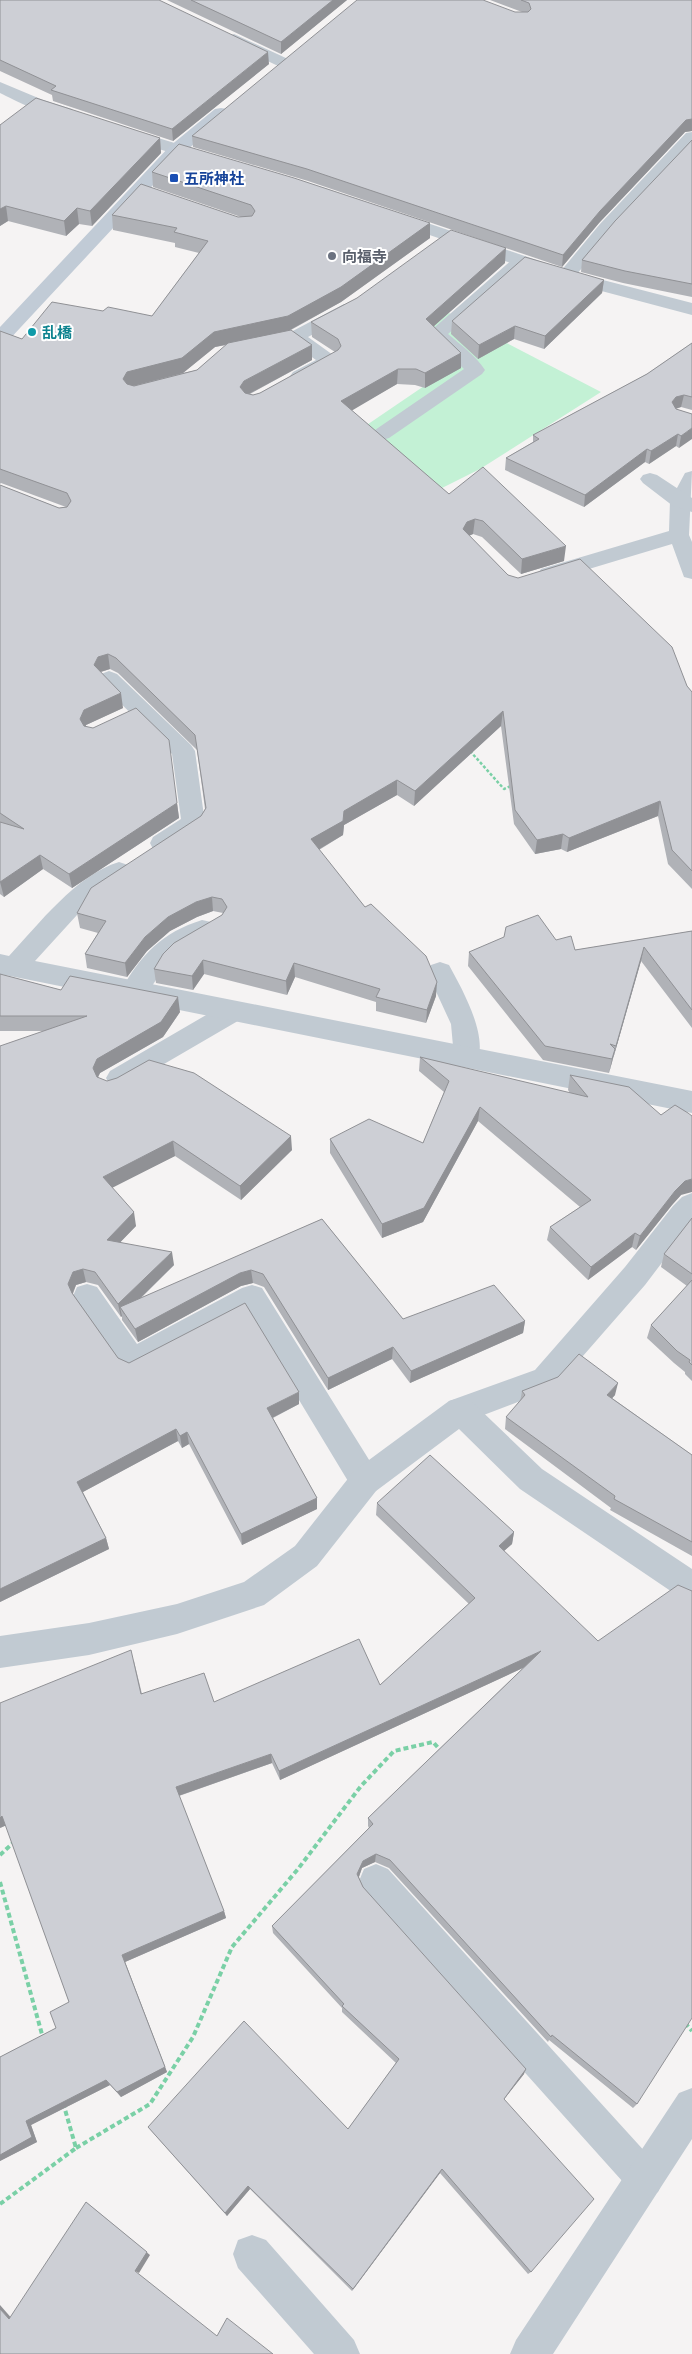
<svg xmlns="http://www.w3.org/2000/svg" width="692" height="2354" viewBox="0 0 692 2354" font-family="'Titillium Web','Noto Sans JP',sans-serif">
<rect width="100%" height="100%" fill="#f5f3f3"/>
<path fill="#c3f1d5" d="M449 313 601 392 480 469 440 489 355 433 452 367 415 342Z"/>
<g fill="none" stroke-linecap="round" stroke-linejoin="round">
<path stroke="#7ad0a6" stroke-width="2.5" stroke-dasharray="3 2" stroke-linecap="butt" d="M470 751 504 789 511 786"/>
<path stroke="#7ad0a6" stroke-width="4" stroke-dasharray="5 3" stroke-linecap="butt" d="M0 1855 14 1842
M0 1882 43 2038
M685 2023 692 2031
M76 2148 150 2104 193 2037 232 1947 298 1869 361 1786 394 1751 433 1742 442 1752
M0 2204 76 2148 64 2106"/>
<path fill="#c1cad2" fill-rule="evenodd" d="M234 34 288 59 290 62 288 65H276L228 42 226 39 228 36Z
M692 132V147L612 232 572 280H560L557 276 560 272 600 224 686 133Z
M520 257 526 258 529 262 526 266 448 334C461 345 475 355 485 370L482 374 389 438 382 440 375 438 372 434 375 430 464 369 427 334 514 258Z
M344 304 351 306 353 310 351 314 308 337 340 360 337 364C324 371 308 384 293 380L290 376 293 372 316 360 292 343 262 350 255 348 252 344 255 340 289 333Z
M692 471 689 535 692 542V579L684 577 672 544 549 581 541 579 538 574 541 569 669 531 670 501 685 473Z
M202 920 211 922 214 929C207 943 180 948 168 962 154 977 149 1006 125 998L121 991C140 955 163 932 202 920Z
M440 962 449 965C462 989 490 1038 476 1064L467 1067 458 1064 454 1057 451 1024 427 972 431 965Z
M234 1001 243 1004 247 1011 243 1018 128 1085 119 1089 110 1085 106 1078 110 1071 225 1004Z
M692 1193V1223L645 1285 555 1388 460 1424 449 1421 445 1411 449 1401 535 1370 625 1267 673 1206 682 1197Z
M87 1284 97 1287 137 1344 242 1288 252 1285 262 1288 376 1471 380 1481 376 1491 365 1495 354 1491 247 1314 132 1374 122 1370 77 1305 73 1296 77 1287Z
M376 1864 388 1869 658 2166 664 2179 658 2192 645 2198 632 2192 364 1893 359 1881 364 1869Z
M252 2235 266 2240 354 2340 360 2354H314L238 2268 233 2254 238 2240Z"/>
<path fill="#c1cad2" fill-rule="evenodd" d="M0 82 43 100 72 109 74 113 72 117C53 121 17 101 0 93Z
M126 128 210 154 213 158 210 162 204 163 120 137 118 133 120 129Z
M395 212 572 272 692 303V315L560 280 389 221 386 217 389 213Z
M650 473 657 475 692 498V512L673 506 643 483 640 479 643 475Z
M109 671 117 674 191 745 195 751 205 823C200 831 171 852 161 852 159 851 156 850 153 849L150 843 153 837 181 819 172 754 101 684 98 679 101 674Z
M119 862 128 865 131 871 128 877 87 904 35 961 692 1091V1113L0 974V954L9 956C39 924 76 875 119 862Z
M460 1398 471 1401 542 1469 692 1569V1602L681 1598 520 1489 459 1429 376 1491 317 1566 264 1605 177 1634 89 1655 0 1668V1636L89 1623 177 1604 244 1582 295 1546 354 1471 449 1401Z
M692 2088V2139L553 2354H510L516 2340 679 2093Z"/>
<path fill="#c1cbd6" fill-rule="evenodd" d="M221 108 227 109 229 113 227 117 182 154 7 342 0 344V327L170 146 215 109Z"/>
</g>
<path fill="#b0b2b7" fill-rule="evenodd" d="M0 0 269 64 173 141 53 101 52 95 0 71Z
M167 0H347L281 54Z
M490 0H692V131L685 132 599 223 562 267 308 181 193 147 192 136 515 12H522Z
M0 125 160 138 161 153 92 226 79 224 66 236 8 221 0 226Z
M692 140V297L623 283 581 272 582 260Z
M152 172 430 238 341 302 291 330 312 360 250 394 253 395 260 393 335 352 312 337 311 322 505 263 434 326 461 368 425 388 415 385 397 384 351 410 449 494 564 561 521 574 482 537 473 534 469 536 508 575 687 686 692 692V889L668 864 658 816 567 852 561 849 535 854 514 824 501 726 414 806 397 795 344 825 343 835 319 850 436 996 426 1023 376 1011V1002L295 977 287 995 204 974 193 990 156 983 154 969 222 915 223 913 213 911 197 917 170 931 147 951 127 977 87 968 85 954 98 933 80 928 77 913 201 816 205 809 197 750 118 673 110 669 101 672 123 708 86 725V726L177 803 179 818 72 888 43 869 4 897 0 894V485L59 508 66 507 1 483 0 484V331L22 339 103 311 152 316 199 253 175 247V243L113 230 112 215 241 217 153 187ZM227 345 197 370 183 373 215 347Z
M604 280 602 293 544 349 514 339 478 359 451 334 452 321Z
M692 343V410L681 407 676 409 692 414 679 448 676 446 649 464 645 462 584 507 505 470 506 458 533 442V435L647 374Z
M692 931V1028L641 961 609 1073 543 1060 468 966 469 952 556 940 575 950Z
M0 974 61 990 180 1012 163 1037 100 1073 98 1078 292 1150 241 1200 175 1156 112 1187 136 1226 120 1242 174 1265 140 1299 322 1219 403 1319 525 1321 523 1333 410 1383 392 1359 328 1390 264 1287 253 1283 241 1286 138 1342 122 1320V1316L121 1317 98 1285 86 1282 76 1285 73 1294 118 1358 129 1363 299 1404 273 1418 317 1498V1509L242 1545 189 1444 182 1448 178 1441 83 1492 106 1538 109 1549 0 1602 44 1031H0Z
M420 1057 570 1093 568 1090 570 1075 661 1115 681 1195 672 1205 636 1250 632 1247 588 1280 547 1240 550 1227 580 1207 478 1121 423 1222 382 1238 330 1153V1139L423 1143 444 1092 419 1071Z
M692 1218V1381L685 1374V1372L674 1363 647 1338 651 1325 687 1286 661 1267 664 1254Z
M522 1391 615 1395 612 1398 692 1455V1556L610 1510 611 1508 505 1429 506 1417 520 1402Z
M377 1503 514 1532 512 1544 504 1551 637 2104 633 2108 549 2040 548 2042 389 1868 375 1862 362 1868 359 1877 363 1887 524 2074 504 2099 531 2272 528 2274 440 2173 352 2291 250 2189 227 2216 148 2127 348 2129 396 2063 342 2012V2008L273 1933 272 1926 369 1828 368 1826V1818L523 1668 280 1780 272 1763 179 1796 224 1911 226 1918 125 1962 167 2072 121 2097 110 2085 31 2125 37 2142 0 2161V2057L56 2028 69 2002 6 1825 0 1828 134 1661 142 1694 214 1702 380 1685 469 1604 376 1515Z"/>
<path fill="#909195" d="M333 0H347L281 54V42Z
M268 52 269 64 173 141 172 129Z
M692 119V131L685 132 599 223 562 267 563 255 600 211 686 120Z
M160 138 161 153 92 226 90 211Z
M6 206 8 221 0 226V209Z
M77 208 79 224 66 236 64 221Z
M430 223V238L341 302 288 331 215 347 183 373 129 387 123 379 127 372 214 332Z
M506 248 505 263 425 334 426 319Z
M604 280 602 293 544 349 545 336Z
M515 326 514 339 478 359 479 345Z
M312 345V360L245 396 240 387 244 381Z
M461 353V368L425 388V373Z
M398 369 397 384 341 417V401Z
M684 395 681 407 674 409 672 402 676 397Z
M692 428V439L679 448 681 436Z
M678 434 676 446 649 464 651 451Z
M647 449 645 462 584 507 585 495Z
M475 519 473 534 466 537 463 529 467 522Z
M566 546 564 561 521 574 522 559Z
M108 654 110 669 100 672 94 665 98 657Z
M121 693 123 708 86 725 82 734 80 719 84 710Z
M503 711 501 726 414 806 415 791Z
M397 780V795L344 825 343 835 311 854V839L344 811Z
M660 801 658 816 567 852 569 838Z
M177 803 179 818 72 888 69 874Z
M563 834 561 849 535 854 537 840Z
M40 855 43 869 4 897 0 882Z
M212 897 213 911 197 917 170 931 147 951 127 977 125 963 145 937 168 917 196 902Z
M644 947 641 961 613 1059 616 1046Z
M203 960 204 974 193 990 192 976Z
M294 963 295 977 287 995 286 981Z
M437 982 436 996 426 1023 427 1010Z
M178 997 180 1012 163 1037 100 1073 95 1082 93 1068 97 1059Z
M615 1049 612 1062 609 1073 612 1059Z
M480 1107 478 1121 423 1222 382 1238V1224Z
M291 1136 292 1150 241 1200 240 1186Z
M173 1141 175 1156 106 1191 103 1177Z
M692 1179V1192L681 1195 672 1205 636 1250 640 1236 675 1191 685 1181Z
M134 1212 136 1226 110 1253 107 1240Z
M635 1233 632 1247 588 1280 591 1267Z
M172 1252 174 1265 124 1314 120 1307 122 1316 121 1317 118 1304Z
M83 1269 86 1282 76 1285 71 1297 68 1284 73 1272Z
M251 1270 253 1283 241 1286 138 1342 135 1329 240 1273Z
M525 1321 523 1333 410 1383 411 1371Z
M393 1347 392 1359 328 1390V1378Z
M618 1383 615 1395 604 1407 607 1395Z
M299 1392V1404L268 1420 267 1408Z
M176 1429 178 1441 81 1493 77 1482Z
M187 1432 189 1444 182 1448 180 1436Z
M317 1498V1509L242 1545 241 1534Z
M514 1532 512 1544 497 1557 499 1546Z
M106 1538 109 1549 0 1602V1589Z
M541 1651 538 1661 280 1780 279 1771Z
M271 1754 272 1763 178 1796 176 1787Z
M2 1816 7 1825 0 1828V1818Z
M376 1854 375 1862 362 1868 357 1882V1874L363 1861Z
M224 1911 226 1918 125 1962 167 2072 121 2097 117 2092 122 1955Z
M526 2069 524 2074 501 2103 504 2099Z
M106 2080 110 2085 31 2125 37 2142 0 2161V2155L26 2121Z
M442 2169 440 2173 352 2291 353 2289Z
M248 2186 250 2189 227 2216 225 2213Z
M86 2202 150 2255 139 2273 135 2271Z
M0 2305 14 2321 9 2319 0 2309Z"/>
<path fill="#cdcfd5" stroke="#909195" d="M0 0H159L268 52 172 129 51 90 56 86 0 60Z
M191 0H333L281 42Z
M357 0H483L515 12H528L531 9 529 3 521 0H692V119L686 120 600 211 563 255 307 169 192 136Z
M36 98 160 138 90 211 77 208 64 221 6 206 0 209V125Z
M692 140V284L625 271 582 260 615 221Z
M179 144 294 178 430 223 341 287 288 316 214 332 182 358 127 372 123 379 127 384 134 386 197 370 228 343 291 330 312 345 244 381 240 387 245 393 253 395 260 393 338 350 341 346 338 339 311 322 357 298 451 230 506 248 426 319 461 353 425 373 416 369H398L341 401 449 494 483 467 566 546 522 559 483 521 475 519 467 522 463 529 508 575 518 578 580 559 672 647 687 686 692 692V871L672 850 660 801 569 838 563 834 537 840 515 810 503 711 415 791 397 780 344 811 343 821 311 839 365 907 371 904 426 956 437 982 427 1010 376 997 380 989 294 963 286 981 203 960 192 976 154 969 163 954 174 943 222 915 227 907 222 899 212 897 196 902 168 917 145 937 125 963 85 954 106 921 77 913 91 888 201 816 206 808 195 735 116 658 108 654 98 657 94 665 121 693 84 710 80 719 84 726 93 728 136 708 169 740 177 803 69 874 40 855 0 882V822L24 829 0 813V485L59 508 67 507 71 501 67 493 0 469V331L22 339 52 302 103 311 108 307 152 316 208 241 174 232 177 228 112 215 141 184 238 217 252 216 255 211 251 205 152 172Z
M525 257 604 280 545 336 515 326 479 345 452 321Z
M692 343V397L684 395 676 397 672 402 676 409 692 414V428L681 436 678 434 651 451 647 449 585 495 506 458 539 439 533 435 647 374Z
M538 915 556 940 571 936 575 950 692 931V1010L644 947 616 1046 610 1044 615 1049 612 1059 545 1046 469 952 504 937 506 927Z
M0 974 61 990 70 976 178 997 161 1022 97 1059 93 1068 97 1077 107 1081 117 1078 149 1060 194 1073 291 1136 240 1186 173 1141 103 1177 134 1212 107 1240 172 1252 118 1304 95 1272 83 1269 73 1272 68 1284 72 1293 118 1358 129 1363 245 1303 299 1392 267 1408 317 1498 241 1534 187 1432 180 1436 176 1429 77 1482 106 1538 0 1589V1046L87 1016H0Z
M420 1057 588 1097 570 1075 629 1087 661 1115 675 1105 688 1113 692 1116V1179L685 1181 675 1191 640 1236 635 1233 591 1267 550 1227 591 1200 480 1107 424 1208 382 1224 330 1139 369 1119 423 1143 449 1081Z
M692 1218V1274L664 1254Z
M322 1219 403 1319 494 1285 525 1321 411 1371 393 1347 328 1378 263 1274 251 1270 240 1273 135 1329 120 1307Z
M692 1280V1365L689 1362 690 1360 677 1351 651 1325Z
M579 1354 618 1383 607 1395 692 1455V1542L614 1499 615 1496 506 1417 525 1395 522 1391 558 1377Z
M430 1455 514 1532 499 1546 598 1641 678 1585 692 1591V2018L637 2104 552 2035 551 2037 390 1860 376 1854 363 1861 357 1874 363 1887 526 2069 504 2099 594 2199 531 2272 442 2169 353 2289 248 2186 225 2213 148 2127 244 2021 348 2129 399 2059 342 2006 344 2004 272 1926 373 1824 368 1818 541 1651 279 1771 271 1754 176 1787 224 1911 122 1955 165 2067 117 2092 106 2080 26 2121 32 2137 0 2155V2057L56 2028 50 2012 69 2002 2 1816 0 1818V1703L131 1650 141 1694 204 1673 214 1702 359 1639 380 1685 475 1598 377 1503Z
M86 2202 147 2252 135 2271 217 2336 227 2318 273 2354H0V2309L9 2319Z"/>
<rect fill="#1a4fb4" stroke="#fff" stroke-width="2" x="169" y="173" width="10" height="10" rx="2.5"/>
<circle fill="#6b7280" stroke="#fff" stroke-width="2" cx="332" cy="256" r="5"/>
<circle fill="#0f9aa8" stroke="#fff" stroke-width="2" cx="32" cy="332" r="5"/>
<g text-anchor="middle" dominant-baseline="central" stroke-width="4" stroke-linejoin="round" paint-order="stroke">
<g font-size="15" font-weight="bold" fill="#164399" stroke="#fff" text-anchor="start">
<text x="184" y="178">五所神社</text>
</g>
<g font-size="15" font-weight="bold" fill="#5b616d" stroke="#fff" text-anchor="start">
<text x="342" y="256">向福寺</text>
</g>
<g font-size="15" font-weight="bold" fill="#0d838f" stroke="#fff" text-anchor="start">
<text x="42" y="332">乱橋</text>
</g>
</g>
</svg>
